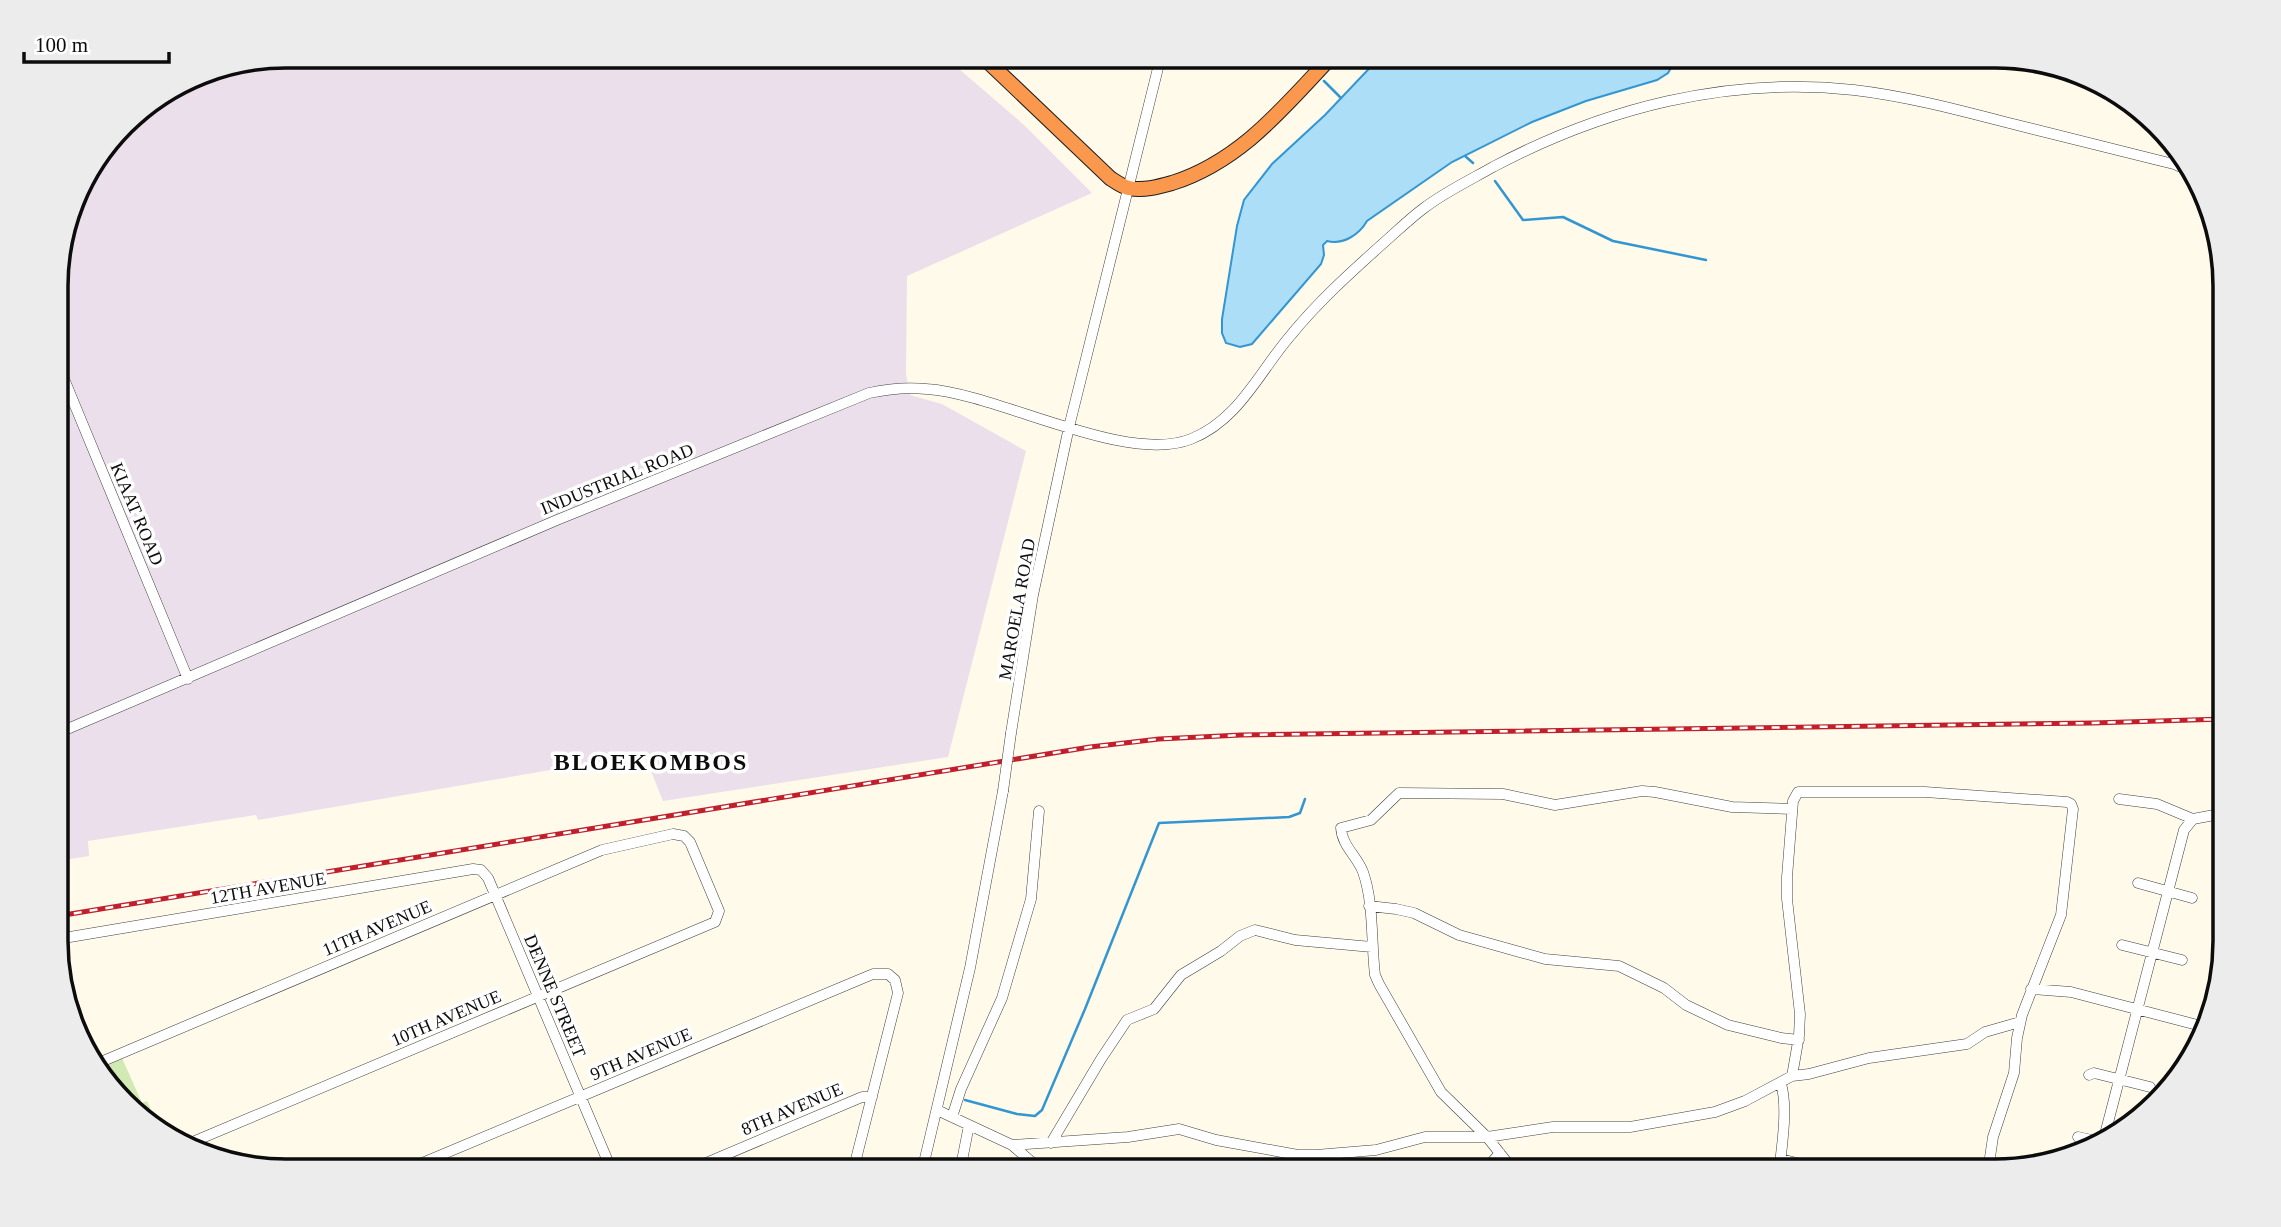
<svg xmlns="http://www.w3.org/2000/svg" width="2281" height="1227" viewBox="0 0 2281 1227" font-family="Georgia,serif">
<rect width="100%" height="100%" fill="#fffaea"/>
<path fill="#eadfeb" d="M286 56H944L1024 125 1092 193 907 276 906 374 910 395 942 404 1026 451 948 757 663 801 644 754 258 820 256 815 88 841 89 856 58 861 57 271 80 184 134 113 199 73Z"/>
<path fill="#d1eab3" d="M122 1058 142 1103 147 1101 158 1126 103 1081 98 1068Z"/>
<path fill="#addef8" stroke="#3196d2" stroke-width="2" d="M1381 56H1678L1668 73 1657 80 1586 101 1532 122 1452 162 1367 221C1359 235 1343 245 1327 241L1323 245 1324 255 1321 264 1252 344 1240 347 1226 343 1222 333V319L1237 226 1244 200 1272 164 1325 115Z"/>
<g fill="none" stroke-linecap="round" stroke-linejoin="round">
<path stroke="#3196d2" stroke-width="2.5" d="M1309 56 1310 62
M1324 81 1341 98
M1465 156 1473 163
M1495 181 1523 220 1563 217 1613 241 1706 260
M965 1100 1017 1114 1035 1116 1042 1110 1085 1009 1159 823 1289 817 1300 813 1305 799"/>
<g stroke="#3f3f3f" stroke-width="11">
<path id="minor" d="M2178 166 2181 154
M57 362 188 679
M58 733 557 520 869 393C887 389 908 387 927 389 999 394 1125 465 1191 439 1239 420 1259 372 1291 335 1317 303 1349 274 1379 247 1394 234 1408 220 1424 208 1445 192 1470 180 1493 167 1604 108 1728 76 1854 90 1905 96 1955 109 2005 122 2066 137 2128 153 2190 168
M1011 733 1033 595 1069 427 1161 56
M2119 799 2157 804 2193 819
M2138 883 2192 898
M1369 906 1396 909 1414 913 1459 935 1545 959 1619 966 1664 988 1686 1005 1728 1025 1781 1038 1799 1040
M58 939 473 869 481 870 488 878 612 1171
M2122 945 2182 960
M2031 989 2071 992 2205 1027
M96 1064 602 850 673 834 684 836 690 842 719 911 715 922 183 1146
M2089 1075 2094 1073 2150 1087
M1792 1076 1799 1036 1800 1014 1787 899V877L1793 801 1798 792H1925L2067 802 2071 804 2073 809 2061 915 2022 1015 2017 1038 2014 1073 1993 1137 1988 1171
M937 1110 1012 1145 1042 1171
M952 1117 961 1089 1002 998 1031 899 1039 811
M2078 1137 2096 1141
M2104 1138 2184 830 2193 819 2225 813
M1051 1143 1101 1059 1127 1020 1154 1009 1181 975 1221 951 1240 936 1255 930 1295 940 1372 947
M1012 1145 1128 1137 1179 1129 1216 1140 1298 1155H1316L1376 1150 1425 1137H1487L1553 1127H1630L1715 1112 1745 1101 1792 1076 1809 1074 1869 1058 1967 1044 1985 1032 2020 1022
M1781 1159 1828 1171
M403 1171 873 974H888L895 980 898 993 853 1171
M687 1171 862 1097H872
M922 1171 970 968 1003 791
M960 1171 969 1125
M1484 1171 1500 1153
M1514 1171 1487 1137 1441 1092 1379 984 1375 975C1371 942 1374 903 1363 872 1357 856 1342 846 1341 828L1371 820 1399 793 1503 794 1555 805 1642 791 1655 792 1732 807 1792 809
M1779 1171C1782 1147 1788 1106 1781 1084"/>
</g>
<g stroke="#1d1d1d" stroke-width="16">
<path id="highway" d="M982 56 1110 178C1116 182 1123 187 1129 188 1143 191 1158 187 1172 183 1241 161 1284 107 1332 56"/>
</g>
<use href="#minor" stroke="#fff" stroke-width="10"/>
<use href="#highway" stroke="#fa984d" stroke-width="14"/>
<g stroke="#c01f2b" stroke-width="5">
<path id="rail" d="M58 916 1090 747 1159 739 1241 735 2093 723 2224 719"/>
</g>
<use href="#rail" stroke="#fff" stroke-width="2.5" stroke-dasharray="8" stroke-linecap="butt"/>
<g stroke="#3f3f3f" stroke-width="11" stroke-linecap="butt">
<path id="minor-bridge" d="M1003 791 1011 733"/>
</g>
<use href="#minor-bridge" stroke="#fff" stroke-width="10"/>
</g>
<g text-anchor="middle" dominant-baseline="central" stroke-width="7" stroke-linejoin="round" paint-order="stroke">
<g font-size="18" fill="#0c0c0c" stroke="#fff">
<text transform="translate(617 479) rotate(-22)">INDUSTRIAL ROAD</text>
<text transform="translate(137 514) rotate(67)">KIAAT ROAD</text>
<text transform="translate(1017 609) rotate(-80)">MAROELA ROAD</text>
<text transform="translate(268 888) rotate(-10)">12TH AVENUE</text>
<text transform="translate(377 928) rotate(-23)">11TH AVENUE</text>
<text transform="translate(555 996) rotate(67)">DENNE STREET</text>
<text transform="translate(446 1018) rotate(-23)">10TH AVENUE</text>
<text transform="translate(641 1054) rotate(-23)">9TH AVENUE</text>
<text transform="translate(792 1109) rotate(-23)">8TH AVENUE</text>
</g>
<g font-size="24" font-weight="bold" letter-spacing="2" fill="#0c0c0c" stroke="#fff">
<text x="651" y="762">BLOEKOMBOS</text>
</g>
</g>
<path d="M0 0H2281V1227H0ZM286 68H1995A218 218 0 0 1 2213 286V941A218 218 0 0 1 1995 1159H286A218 218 0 0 1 68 941V286A218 218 0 0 1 286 68Z" fill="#ececec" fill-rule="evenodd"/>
<path fill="none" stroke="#0c0c0c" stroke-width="3.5" d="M286 68H1995A218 218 0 0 1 2213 286V941A218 218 0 0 1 1995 1159H286A218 218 0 0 1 68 941V286A218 218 0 0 1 286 68Z"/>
<path d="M24 52v10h145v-10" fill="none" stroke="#0c0c0c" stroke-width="3.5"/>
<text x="35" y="52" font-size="21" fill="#0c0c0c" stroke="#ffffff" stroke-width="5" paint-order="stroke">100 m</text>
</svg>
